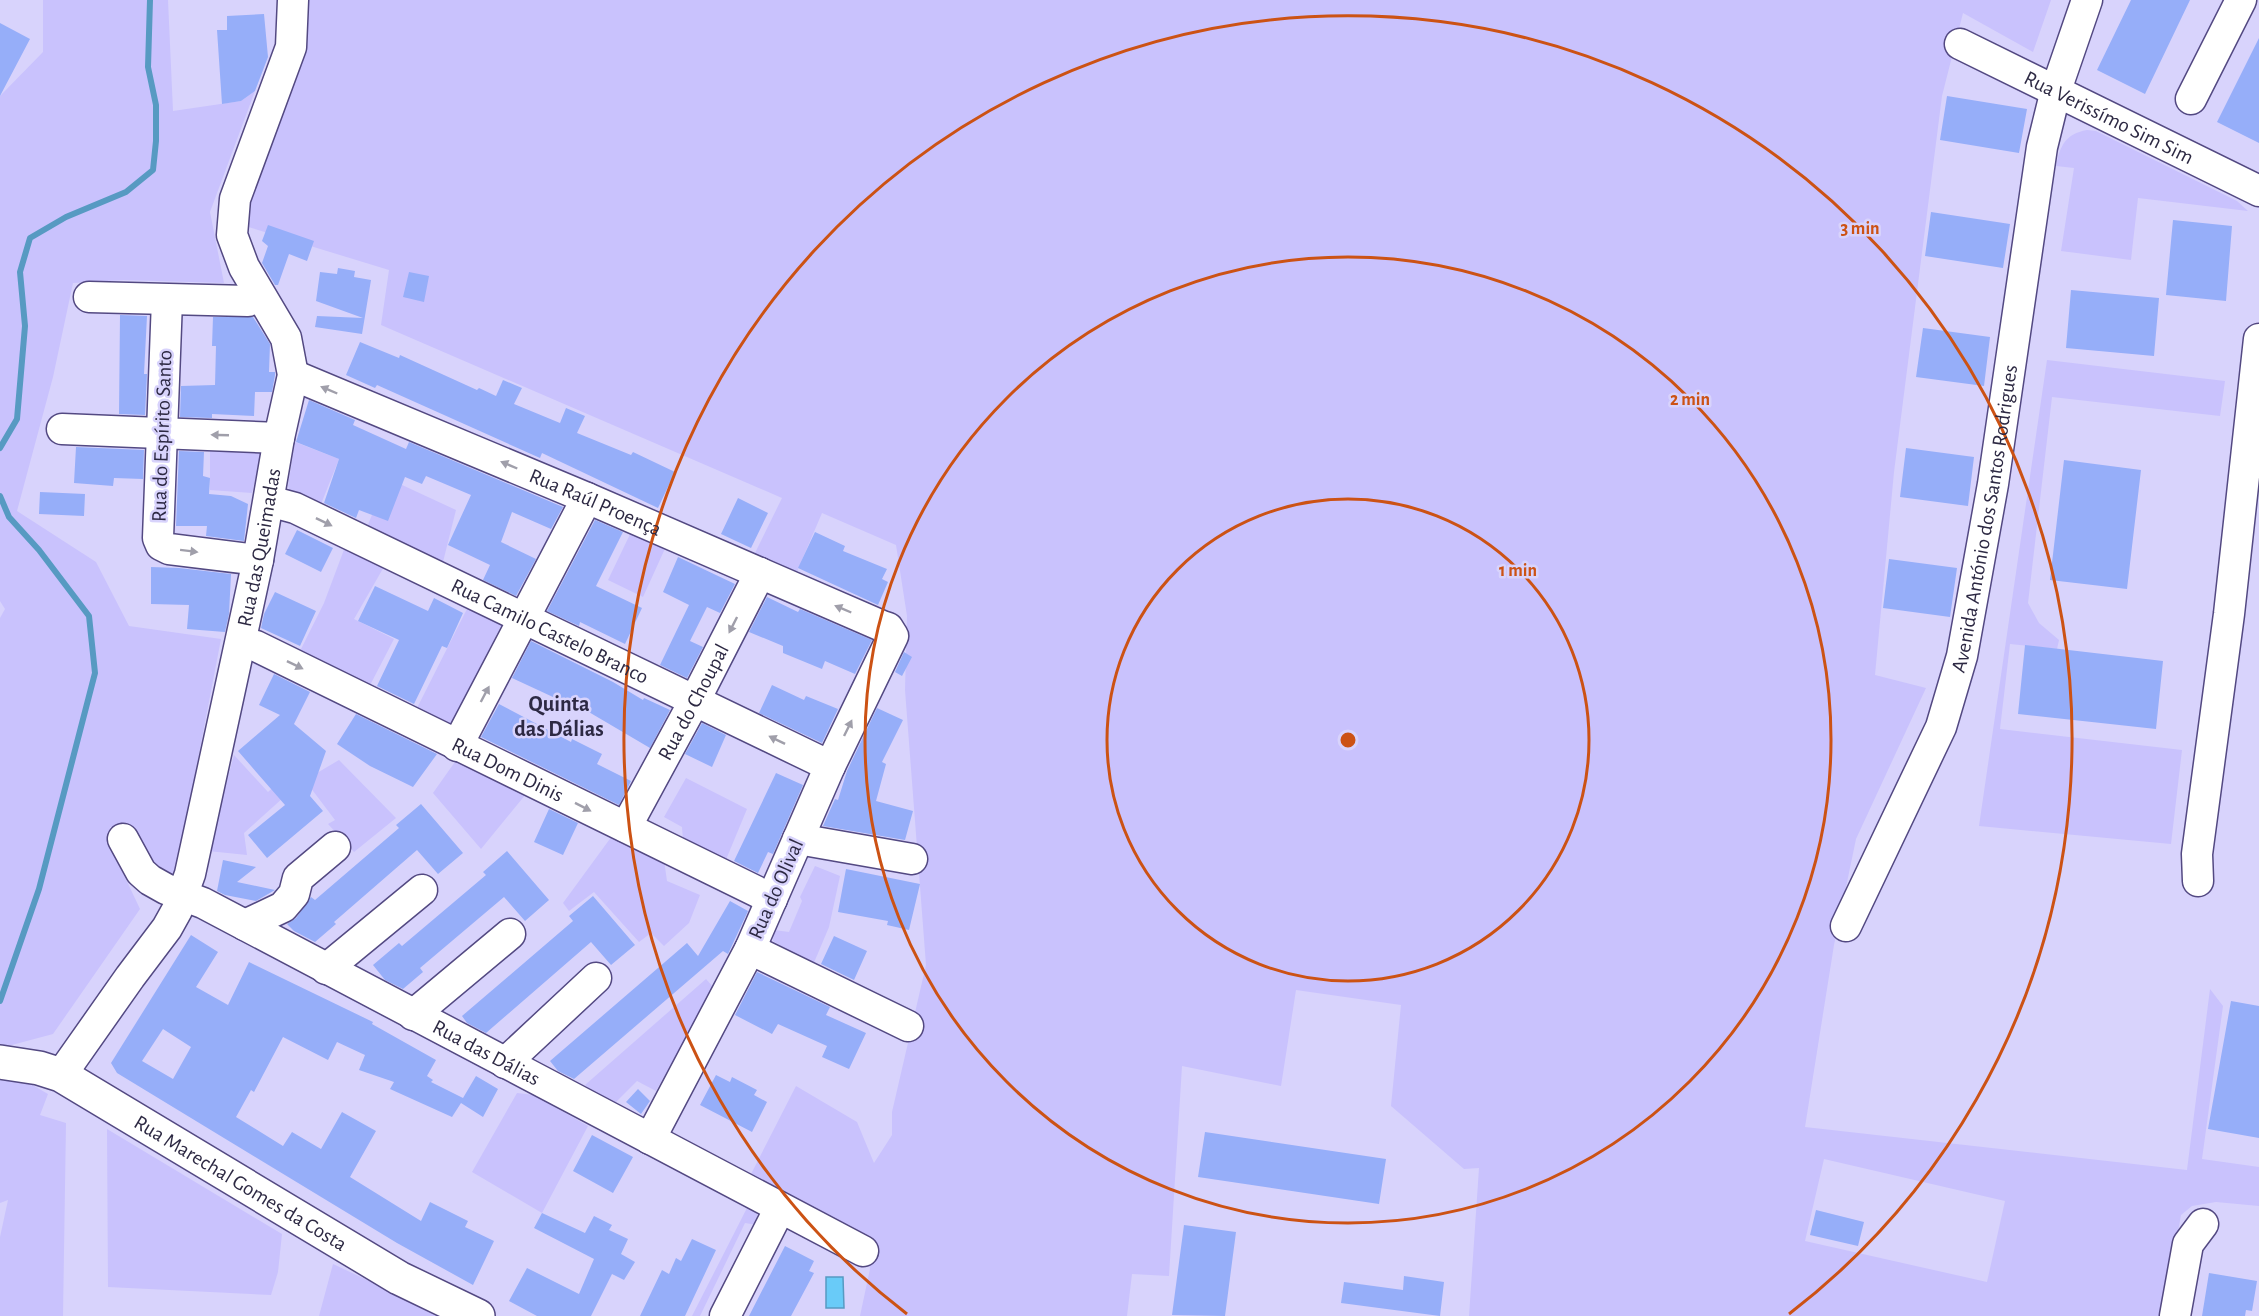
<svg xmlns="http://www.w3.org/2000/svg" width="2259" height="1316" viewBox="0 0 2259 1316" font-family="'Alegreya Sans',sans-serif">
<rect width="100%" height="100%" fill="#d8d3fc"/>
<path fill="#c9c2fd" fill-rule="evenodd" d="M43 0H168L173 111 241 101 255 91 210 212 224 283 124 280 73 283 53 377 17 511 96 562 129 626 221 639 176 874 164 878 130 827H110L112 850 140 909 53 1034 8 1046 0 1045V618L5 609 0 601V96L43 52Z
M303 0H2051L2033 52 1963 13 1942 96 1894 472 1875 675 1926 688 1856 839 1834 945 1805 1127 2187 1170 2210 989 2223 1006 2202 1159 2259 1167V1206L2216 1202 2192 1206 2181 1215 2163 1316H1469L1479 1168 1464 1169 1391 1106 1401 1005 1296 990 1281 1086 1182 1066 1169 1276 1132 1274 1127 1316H860L870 1269 862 1238 749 1178 796 1086 857 1122 874 1163 892 1135V1112L926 965 905 690 907 616 896 545 822 513 796 574 754 555 782 498 381 325 389 270 245 226 243 208ZM1824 1159 2005 1201 1987 1282 1805 1241Z
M2087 130 2096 131 2237 201 2248 211 2138 198 2131 260 2061 251 2074 168 2056 166C2060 146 2065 134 2087 130Z
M2047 360 2225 381 2220 416 2052 397 2028 603 2039 623 2059 640 2057 649 2010 644 2000 729 2182 750 2171 844 1979 826Z
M295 442 339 459 319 509 291 495 288 486Z
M210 444 263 446 252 493 210 490Z
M387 478 456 510 441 570 365 532Z
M634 526 668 542 643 597 608 580Z
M345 547 385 565 354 619 394 639 367 691 298 655 324 603Z
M469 605 503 622 449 728 416 710Z
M234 755 268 792 297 764 317 773 339 760 396 818 354 852 328 824 335 820 304 779 244 833 247 855 208 851Z
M457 759 526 794 481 849 433 793Z
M686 778 747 809 725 862 683 841 682 827 664 817Z
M612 836 664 860 667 881 700 895 689 923 664 946 651 933 639 942 594 892 569 911 563 903Z
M815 866 840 876 829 927 813 965 773 941 774 930 789 932 802 901 800 897Z
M706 979 714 988 656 1091 637 1081 612 1106 585 1085Z
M0 1080 29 1083 48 1094 40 1115 66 1123 63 1316H0V1237L8 1200 0 1203Z
M517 1093 534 1095 588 1126 542 1213 472 1172Z
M107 1129 282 1234 278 1272 271 1295 108 1287Z
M748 1206 757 1214V1225L745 1223 700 1316H692Z
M333 1264 444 1316H319Z"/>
<path fill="#69cbf8" stroke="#579ac2" stroke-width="1.5" d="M826 1277H843L844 1308H826Z"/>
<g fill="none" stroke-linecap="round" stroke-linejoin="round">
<path stroke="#579ac2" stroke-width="6" d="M0 448 17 419 25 326 20 272 30 238 66 217 126 192 153 170 156 141V105L148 67 150 0
M0 496 9 517 39 550 89 616 95 673 39 889 0 1001"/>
</g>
<path fill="#96aef9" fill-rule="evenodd" d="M2131 0H2190L2145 94 2097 70Z
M264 14 268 57 255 91 241 101 222 104 217 30H227V16Z
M0 23 30 39 0 96Z
M2259 38V143L2217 122Z
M1947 96 2027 109 2019 153 1940 140Z
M1931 212 2010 224 2003 268 1925 256Z
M2173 220 2232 226 2226 301 2166 295Z
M268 225 314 241 307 261 289 254 278 285H275L262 263 268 246 262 241Z
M338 268 355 271 354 277 371 280 362 334 315 327 317 316 363 318 316 301 320 272 337 274Z
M409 272 429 276 424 302 403 297Z
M2071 290 2159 298 2154 356 2066 348Z
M120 315 147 316 144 374H147L145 415 119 414Z
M213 317H253L270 344 269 372H275V375L272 392H255L254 416 212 414V418L180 417 181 386 215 385 216 346H212Z
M1923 328 1990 337 1984 386 1916 377Z
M360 342 399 358 400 355 477 390 479 388 496 396 503 380 522 388 514 404 560 423 566 408 585 416 577 433 631 455 633 452 675 472 658 508 542 453 540 458 377 385 375 388 346 375Z
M309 400 355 420 353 425 406 449 409 442 563 507 551 529 512 512 501 542 536 559 516 596 483 580 490 565 448 545 471 495 426 476 422 484 405 477 388 521 359 510 356 518 324 503 339 459 296 442Z
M76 447 144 450 143 479 114 478 113 486 74 483Z
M1906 448 1974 457 1968 506 1900 497Z
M179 451 204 452 203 476 210 478 209 494 231 496 248 504 244 541 206 536 207 526H176Z
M2064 460 2141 470 2127 589 2050 580Z
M40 492 85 494 84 516 39 514Z
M738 498 768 513 751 548 721 534Z
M595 520 623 532 596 586 642 608 625 644 580 622 579 626 547 611Z
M297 530 333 548 321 572 285 554Z
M815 532 845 546 843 551 887 569 882 579 888 582 878 605 798 568Z
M678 557 735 584 720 613 707 607 690 641 703 647 687 678 660 665 689 605 663 592Z
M1889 559 1957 568 1950 617 1883 608Z
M151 567 179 568 231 574 229 614 225 632 187 629 189 605 151 604Z
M375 586 428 611 434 598 463 613 447 648 442 646 414 704 377 686 399 640 358 621Z
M275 592 316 611 300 646 261 628 264 614Z
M767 597 798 612 800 609 872 640 855 674 825 661 822 669 783 653V646L749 632Z
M531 641 613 682 643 700 644 698 670 710 650 748 582 708 581 710 512 678Z
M2025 645 2163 661 2156 729 2018 714Z
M904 652 912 657 902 676 895 672Z
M274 674 310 692 294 724 326 751 310 796 323 811 267 858 248 835 285 805 238 751 280 715 259 705Z
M772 685 804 700 806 696 838 709 822 743 759 713Z
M499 704 571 742 572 739 602 754 597 764 631 781 619 805 481 737Z
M877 708 903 720 882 762 886 764 876 801 913 811 905 840 823 826 835 799 838 800 847 771Z
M356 714 437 754 413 787 370 766 337 744Z
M702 723 726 735 712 767 685 754Z
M776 773 803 785 773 854 768 852 758 873 734 861Z
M421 804 463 853 438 874 417 850 334 922 336 924 315 942 294 931 287 924 296 918 311 897 315 900 399 828 396 825Z
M549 809 578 823 563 855 534 842Z
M507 851 549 900 525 921 504 897 420 968 423 972 403 989 385 980 373 965 399 943 402 946 486 875 483 872Z
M223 860 256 867 237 882 275 890 256 901 225 895 217 891Z
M846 869 920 884 909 930 887 925 888 921 838 912Z
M593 896 635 945 611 965 591 942 486 1033 467 1023 462 1016 573 921 569 916Z
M730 901 748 911 728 954 723 951 574 1079 558 1071 550 1061 687 943 698 956Z
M191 935 218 952 196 987 228 1005 249 962 373 1022 372 1024 436 1060 427 1076 433 1080 431 1082 463 1098 476 1076 498 1089 483 1117 461 1103 452 1117 390 1089 394 1082 359 1070 365 1055 337 1042 328 1060 283 1037 254 1092 251 1090 236 1117 283 1146 292 1132 321 1149 342 1112 376 1131 350 1177 421 1221 430 1202 468 1221 465 1227 494 1241 473 1285 397 1243 117 1073 111 1063ZM163 1029 191 1047 173 1079 142 1061Z
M834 936 867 951 854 980 821 964Z
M757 972 830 1007 826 1015 866 1033 849 1069 822 1057 827 1046 778 1024 772 1034 735 1015Z
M2231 1001 2259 1006V1138L2208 1129Z
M716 1075 730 1082 732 1077 757 1090 754 1095 767 1102 752 1132 700 1105Z
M638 1089 650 1101 641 1114 626 1102Z
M1205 1132 1386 1159 1379 1204 1198 1177Z
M592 1135 633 1157 613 1193 573 1171Z
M1816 1210 1864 1222 1858 1246 1810 1235Z
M542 1213 585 1233 594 1216 612 1225 609 1230 628 1239 621 1254 635 1262 624 1280 612 1274 591 1316H537L509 1301 527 1268 579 1294 594 1259 534 1228Z
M1184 1225 1236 1232 1225 1316 1172 1315Z
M692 1239 716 1250 685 1316H640L662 1270 669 1274 676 1258 681 1261Z
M785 1246 814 1261 809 1271 814 1273 791 1316H749Z
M2209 1273 2257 1281 2252 1311 2246 1310 2245 1316H2202Z
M1404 1276 1444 1282 1440 1316 1341 1303 1344 1282 1403 1290Z"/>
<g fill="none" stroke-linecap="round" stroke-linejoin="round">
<g stroke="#534982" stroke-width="33">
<g id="minor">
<path id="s1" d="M1960 44 2259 191"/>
<path d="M2191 99 2241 0"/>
<path d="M89 297 248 301"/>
<path d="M167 300 158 538 161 545 169 549 258 560"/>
<path id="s2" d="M293 375 587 498 882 626 888 628 893 636 830 766 750 949 650 1139"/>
<path d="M62 429 279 438"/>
<path id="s3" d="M269 501 295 508 830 766"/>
<path id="s4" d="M241 642 256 646 772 899"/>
<path d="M457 746 587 498"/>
<path id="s5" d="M626 827 695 700 760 573"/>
<path id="s6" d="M123 839 141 872 150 880 166 889 203 903 863 1251"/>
<path d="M798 839 912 859"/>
<path d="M2198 881 2197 854 2229 614 2259 339"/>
<path d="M245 925 283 907 294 894 298 878 335 847"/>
<path id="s7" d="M1846 926 1941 727 1962 656 1993 484 2042 147 2056 90 2087 0"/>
<path d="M750 949 908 1026"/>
<path d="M326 969 422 890"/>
<path d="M413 1015 510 934"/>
<path d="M505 1063 596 978"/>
<path id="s8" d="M61 1075 130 977 167 928 177 910 190 874 258 560 279 438 293 375 286 338 244 267 232 235 235 199 291 47 293 0"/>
<path d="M725 1316 780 1208"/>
<path d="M2175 1316 2188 1244 2203 1224"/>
</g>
</g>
<g stroke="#534982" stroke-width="36">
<g id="major">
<path id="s9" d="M0 1062 39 1068 61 1075 399 1278 478 1316"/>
</g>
</g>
<use href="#minor" stroke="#fff" stroke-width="30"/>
<use href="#major" stroke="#fff" stroke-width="33"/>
</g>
<defs><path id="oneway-solid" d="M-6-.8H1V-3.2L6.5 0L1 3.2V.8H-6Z" transform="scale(1.5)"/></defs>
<g fill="#a09faa">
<use href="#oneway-solid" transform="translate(329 390) rotate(-157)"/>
<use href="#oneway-solid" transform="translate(220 435) rotate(-178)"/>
<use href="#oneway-solid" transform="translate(509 465) rotate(-157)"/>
<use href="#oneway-solid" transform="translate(324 522) rotate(26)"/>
<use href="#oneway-solid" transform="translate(189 551) rotate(7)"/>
<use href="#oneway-solid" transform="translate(843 609) rotate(-157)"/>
<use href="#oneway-solid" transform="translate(733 625) rotate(117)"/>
<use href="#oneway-solid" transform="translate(295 665) rotate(26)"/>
<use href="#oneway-solid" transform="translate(485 694) rotate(-62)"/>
<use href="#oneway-solid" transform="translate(848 728) rotate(-64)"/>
<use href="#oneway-solid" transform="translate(777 740) rotate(-154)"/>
<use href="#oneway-solid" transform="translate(583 807) rotate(27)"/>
</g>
<g fill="none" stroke="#cc5214" stroke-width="3">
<circle cx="1348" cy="740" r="241"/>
<circle cx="1348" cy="740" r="483"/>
<path d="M907 1314A724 724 0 1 1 1789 1314"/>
</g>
<g text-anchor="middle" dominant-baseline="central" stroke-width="5" stroke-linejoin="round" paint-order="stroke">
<g font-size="21" fill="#2d2943" stroke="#d8d3fc">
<text stroke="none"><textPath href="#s1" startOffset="166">Rua Verissímo Sim Sim</textPath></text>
<text transform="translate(162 436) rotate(-88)">Rua do Espírito Santo</text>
<text stroke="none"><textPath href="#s2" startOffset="328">Rua Raúl Proença</textPath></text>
<text stroke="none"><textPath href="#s7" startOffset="434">Avenida António dos Santos Rodrigues</textPath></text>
<text stroke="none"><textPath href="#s8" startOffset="574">Rua das Queimadas</textPath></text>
<text stroke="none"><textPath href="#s3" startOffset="310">Rua Camilo Castelo Branco</textPath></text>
<text stroke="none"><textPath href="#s5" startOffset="142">Rua do Choupal</textPath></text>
<text stroke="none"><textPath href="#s4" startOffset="296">Rua Dom Dinis</textPath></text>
<text transform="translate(776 889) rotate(-66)">Rua do Olival</text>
<text stroke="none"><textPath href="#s6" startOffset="428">Rua das Dálias</textPath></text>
<text stroke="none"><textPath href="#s9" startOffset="272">Rua Marechal Gomes da Costa</textPath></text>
</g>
<g font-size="22" font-weight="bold" fill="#2d2943" stroke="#d8d3fc">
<text x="559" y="704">Quinta<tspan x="559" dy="25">das Dálias</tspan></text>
</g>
</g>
<circle cx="1348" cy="740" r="9" fill="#cc5214" stroke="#d8d3fc" stroke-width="3"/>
<g font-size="18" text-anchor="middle" font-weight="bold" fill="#cc5214" stroke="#d8d3fc" stroke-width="5" stroke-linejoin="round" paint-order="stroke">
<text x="1860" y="234">3 min</text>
<text x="1690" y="405">2 min</text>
<text x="1518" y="576">1 min</text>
</g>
</svg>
